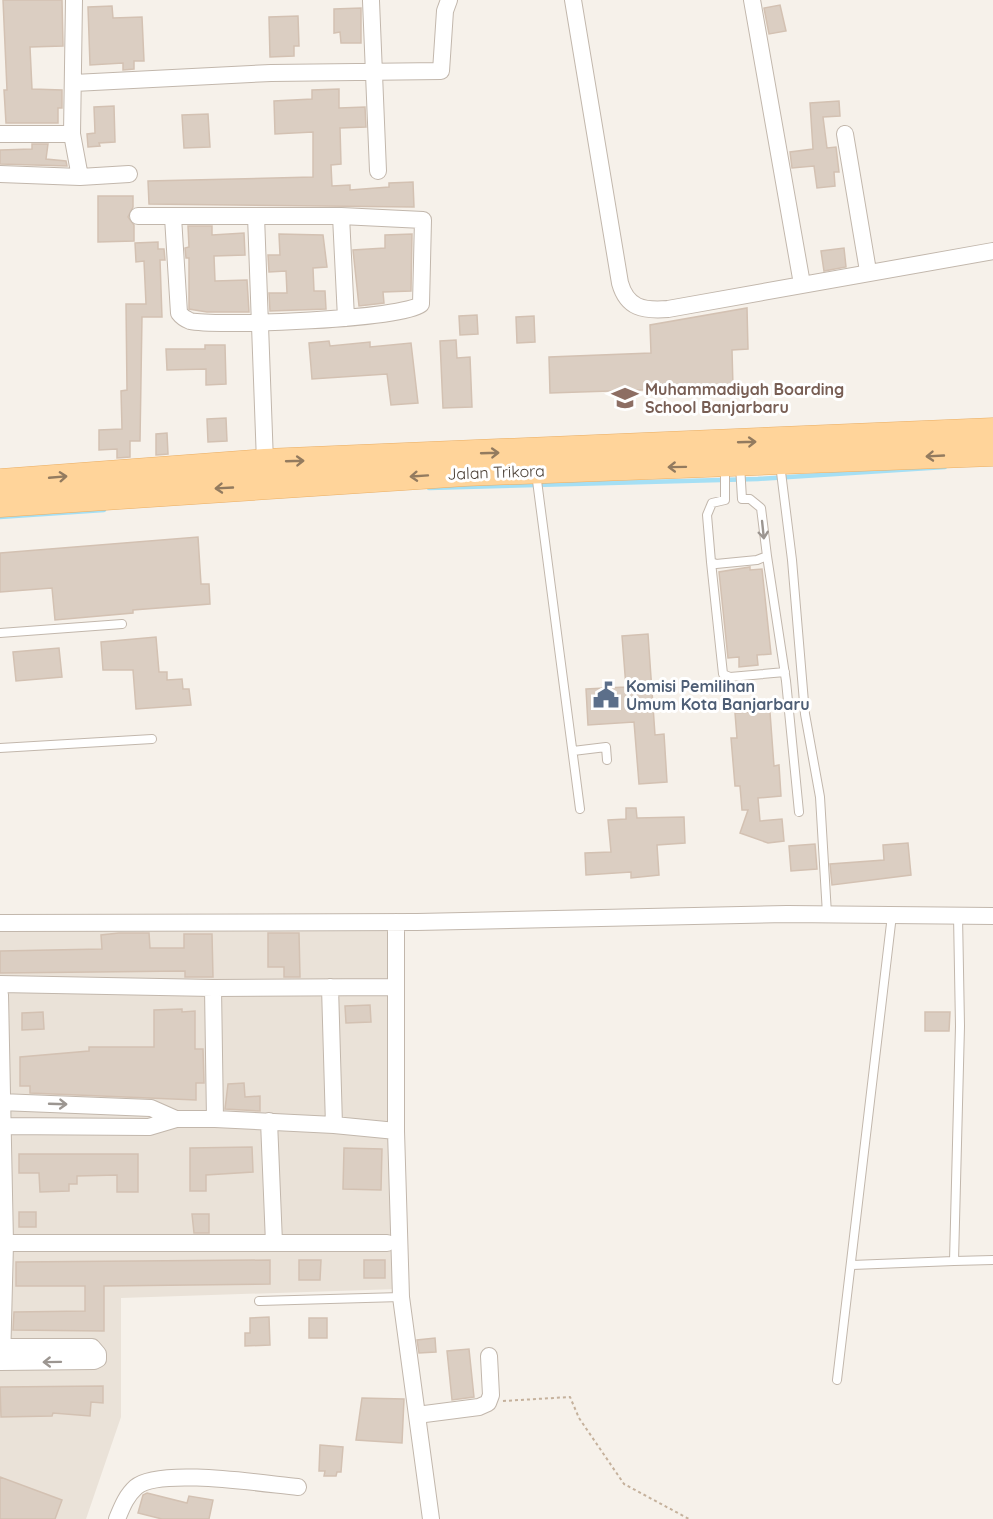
<svg xmlns="http://www.w3.org/2000/svg" width="993" height="1519" viewBox="0 0 993 1519" font-family="Quicksand,sans-serif">
<rect width="100%" height="100%" fill="#f6f1ea"/>
<path fill="#eae2d8" d="M389 918 398 1289 121 1298V1417L86 1519H0V920Z"/>
<g fill="none" stroke-linecap="round" stroke-linejoin="round">
<path stroke="#a5dff4" stroke-width="4.5" d="M429 488 758 479 945 467
M0 517 104 510"/>
</g>
<path fill="#dbcec2" stroke="#d3c1b2" stroke-width="1.5" d="M3 0H62L63 46 30 47 32 89 62 90V108H58V123H6L4 90H7Z
M780 5 786 31 769 34 764 8Z
M112 6 113 18 142 17 144 61H134V69L123 70V63L90 65 88 7Z
M361 8V43H341L340 32 334 33V9Z
M298 16 299 46H294V56L270 57 269 17Z
M339 89V108L365 107 366 127 340 128 341 164 331 165 332 186 350 185V190L389 187V183L413 182 414 207 149 204 148 181 313 177V132L275 134 274 101 312 99V90Z
M839 101 840 116 823 117 827 148 836 147 839 172H834L835 186 817 188 814 166 792 168 790 152 813 149 810 103Z
M114 106 115 142 99 143 100 146 88 147 87 134 95 133 94 107Z
M208 114 210 147 184 148 182 115Z
M32 144H48L46 159 66 161 67 166 0 164V150L32 149Z
M98 196H133V207L128 217 134 225V241L98 242Z
M188 226H212V235L244 233 245 255 214 256 215 281 247 280 249 312H207L189 309V258H186L185 248 189 247Z
M279 234 323 235 327 267 313 268 314 291H325L326 309 270 311 269 293H287L286 271 269 272 268 255H280Z
M412 234 411 291 383 292 384 303 359 306 353 250 385 248V235Z
M158 242V249H164L165 260H160L162 317H142L140 441H130V457L117 458V449L99 450V430L122 429 121 391 127 390 126 304H146L144 261 136 262 135 243Z
M844 248 846 267 824 271 821 251Z
M747 308 748 349 732 350 733 387 550 393 549 357 651 353 650 325Z
M477 315 478 334 460 335 459 316Z
M534 316 535 342 517 343 516 317Z
M456 340 457 358 470 357 472 407 443 408 440 341Z
M329 341 330 346 370 342V347L411 343 418 403 391 405 387 374 312 379 309 343Z
M205 345H225L226 384 206 385V369L167 370 166 349H205Z
M226 418 227 441 208 442 207 419Z
M167 433 168 454 156 455V434Z
M198 537 201 584H209L210 604 133 610V613L55 620 52 588 0 592V553Z
M750 567V570L762 569 771 654 757 655 758 665 739 667V657L728 658 719 572Z
M648 634 655 735 664 734 667 782 639 784 634 722 588 725 586 689 626 687 622 636Z
M156 637 159 672H167V680L182 679 183 689H189L191 705 136 709 133 670H103L101 642Z
M59 648 62 677 16 681 13 652Z
M769 699 774 766 779 765 781 796 758 798 760 821 782 819 784 841 768 843 740 833 748 810H742L740 786H735L731 738H737L735 713 751 712 750 701Z
M626 808H636L637 818 684 817 685 843 657 845 659 875 631 878V872L586 875 585 853 611 852 608 820 626 819Z
M908 843 911 875 832 885 830 864 884 860 883 845Z
M815 844 817 869 791 871 789 846Z
M119 933H149L150 948H184V934H212L213 977H185V971L0 973V951L102 949 101 935Z
M268 933H299L300 977H284V967H268Z
M370 1005 371 1022 346 1023 345 1006Z
M182 1009V1012L195 1011V1049H203L204 1083H196V1100L30 1093V1086H20V1057L89 1051V1047H154V1010Z
M43 1012 44 1029 22 1030V1013Z
M925 1012H950L949 1031H925Z
M244 1083 245 1097 260 1096V1111L225 1109 228 1084Z
M252 1147 253 1172 206 1175V1191H190V1148Z
M344 1148 382 1149 381 1190 343 1189Z
M19 1154H138V1192H117V1175L77 1176V1184H69V1191L40 1192 39 1173H19Z
M19 1212H36V1227H19Z
M192 1214H209V1233H194Z
M270 1260V1284L104 1286V1331L13 1330 14 1312 85 1311V1286H16V1262Z
M299 1260H321L320 1280H299Z
M364 1260H385V1278H364Z
M269 1317 270 1345 245 1346V1333H250V1318Z
M309 1318H327V1338H309Z
M435 1338 436 1352 419 1353 417 1340Z
M469 1349 474 1397 452 1400 447 1351Z
M103 1386V1403L91 1402 90 1416 53 1413 52 1416 1 1417 0 1387Z
M362 1398 404 1399 402 1443 356 1440Z
M320 1445 343 1447 341 1472H337L336 1476H324L325 1471H319Z
M0 1477 62 1500 55 1519H0Z
M147 1493 187 1503 189 1496 213 1500 209 1519H162L138 1513 143 1495Z"/>
<g fill="none" stroke-linecap="round" stroke-linejoin="round">
<g stroke="#c2b7ac" stroke-width="10">
<path id="lane" d="M780 464 792 560 805 714 820 797 827 914
M725 465V500L712 503 707 515 711 562 716 564 757 560 767 556 761 508 750 499H742L740 465
M536 473 580 809
M767 556 786 681 799 812
M711 562 723 674 730 677 785 672
M0 633 122 624
M0 748 152 739
M573 751 606 747 607 760
M954 1261 993 1260
M852 1265 954 1261 960 1026 958 915
M259 1301 401 1297
M837 1380 892 915"/>
</g>
<g stroke="#c2b7ac" stroke-width="18">
<path id="street" d="M74 0 72 134 80 177 129 174
M573 0 620 283C627 308 643 311 668 309L993 251
M752 0 802 284
M371 1 378 171
M74 83 271 73 441 71 445 11 449 0
M0 134H72
M845 134 868 271
M0 174 80 177
M138 216H341L423 220 421 304C408 319 216 327 190 321 185 319 182 317 179 313L173 217
M256 216 265 462
M341 216 346 318
M396 922V1131L401 1297 431 1519
M0 923 417 922 787 914 993 916
M0 984 213 988 394 987
M213 988 215 1119
M0 995 5 1243 2 1362
M0 1102 151 1108 176 1119
M269 1121 274 1243
M334 1125 396 1131
M0 1126 149 1127 176 1119H215L334 1125 330 987
M0 1243H387
M0 1347H92L98 1354V1359L94 1361 0 1362
M417 1415 479 1407 488 1403 491 1395 489 1356
M117 1519C122 1507 126 1496 136 1487 159 1467 265 1484 298 1487"/>
</g>
<g stroke="#eaae64" stroke-width="27">
<path id="primary" d="M0 482 265 462 993 431
M0 504 465 473 993 453"/>
</g>
<path stroke="#c5b19c" stroke-width="2" stroke-dasharray="3 3" stroke-linecap="butt" d="M503 1401 570 1397 579 1418 624 1484 689 1519"/>
<use href="#lane" stroke="#fff" stroke-width="8"/>
<use href="#street" stroke="#fff" stroke-width="16"/>
<use href="#primary" stroke="#ffd49a" stroke-width="26"/>
</g>
<defs><path id="oneway-shaft" d="M-6 0H5M1.5-3L5.5 0L1.5 3" fill="none" stroke-width="1.6" stroke-linecap="round" stroke-linejoin="round" transform="scale(1.5)"/></defs>
<g stroke="#937b5f">
<use href="#oneway-shaft" transform="translate(747 442) rotate(-2)"/>
<use href="#oneway-shaft" transform="translate(490 453) rotate(-2)"/>
<use href="#oneway-shaft" transform="translate(935 456) rotate(177)"/>
<use href="#oneway-shaft" transform="translate(295 461) rotate(-2)"/>
<use href="#oneway-shaft" transform="translate(677 467) rotate(179)"/>
<use href="#oneway-shaft" transform="translate(419 476) rotate(176)"/>
<use href="#oneway-shaft" transform="translate(58 477) rotate(-5)"/>
<use href="#oneway-shaft" transform="translate(224 488) rotate(177)"/>
</g>
<g stroke="#9c9691">
<use href="#oneway-shaft" transform="translate(763 530) rotate(84)"/>
<use href="#oneway-shaft" transform="translate(58 1104) rotate(2)"/>
<use href="#oneway-shaft" transform="translate(52 1362) rotate(179)"/>
</g>
<defs>
<g id="school-bare" transform="scale(2.07)"><path d="M0-5L7-2L0 1L-7-2ZM-4 1L0 2.5L4 1V4Q0 6-4 4Z" fill="#8d6e63" stroke="#fff" stroke-width="2.5" paint-order="stroke"/></g>
<g id="civic-bare" transform="scale(2.07)"><path d="M-.6-6.5H3V-4.5H.6V-3L4-1V1h2V6H-6V1h2V-1L-.6-3ZM-1.2 2.5V6h2.4V2.5Z" fill="#5c6f8a" stroke="#fff" stroke-width="2.5" paint-order="stroke"/></g>
</defs>
<g fill-rule="evenodd">
<use href="#school-bare" x="625" y="398"/>
<use href="#civic-bare" x="606" y="695"/>
</g>
<g text-anchor="middle" dominant-baseline="central" stroke-width="6" stroke-linejoin="round" paint-order="stroke">
<g font-size="16" font-weight="bold" fill="#785e54" stroke="#fff" text-anchor="start">
<text x="645" y="389">Muhammadiyah Boarding<tspan x="645" dy="18">School Banjarbaru</tspan></text>
</g>
<g font-size="16" fill="#4b4037" stroke="#fff">
<text transform="translate(496 472) rotate(-2)">Jalan Trikora</text>
</g>
<g font-size="16" font-weight="bold" fill="#4e5e75" stroke="#fff" text-anchor="start">
<text x="626" y="686">Komisi Pemilihan<tspan x="626" dy="18">Umum Kota Banjarbaru</tspan></text>
</g>
</g>
</svg>
